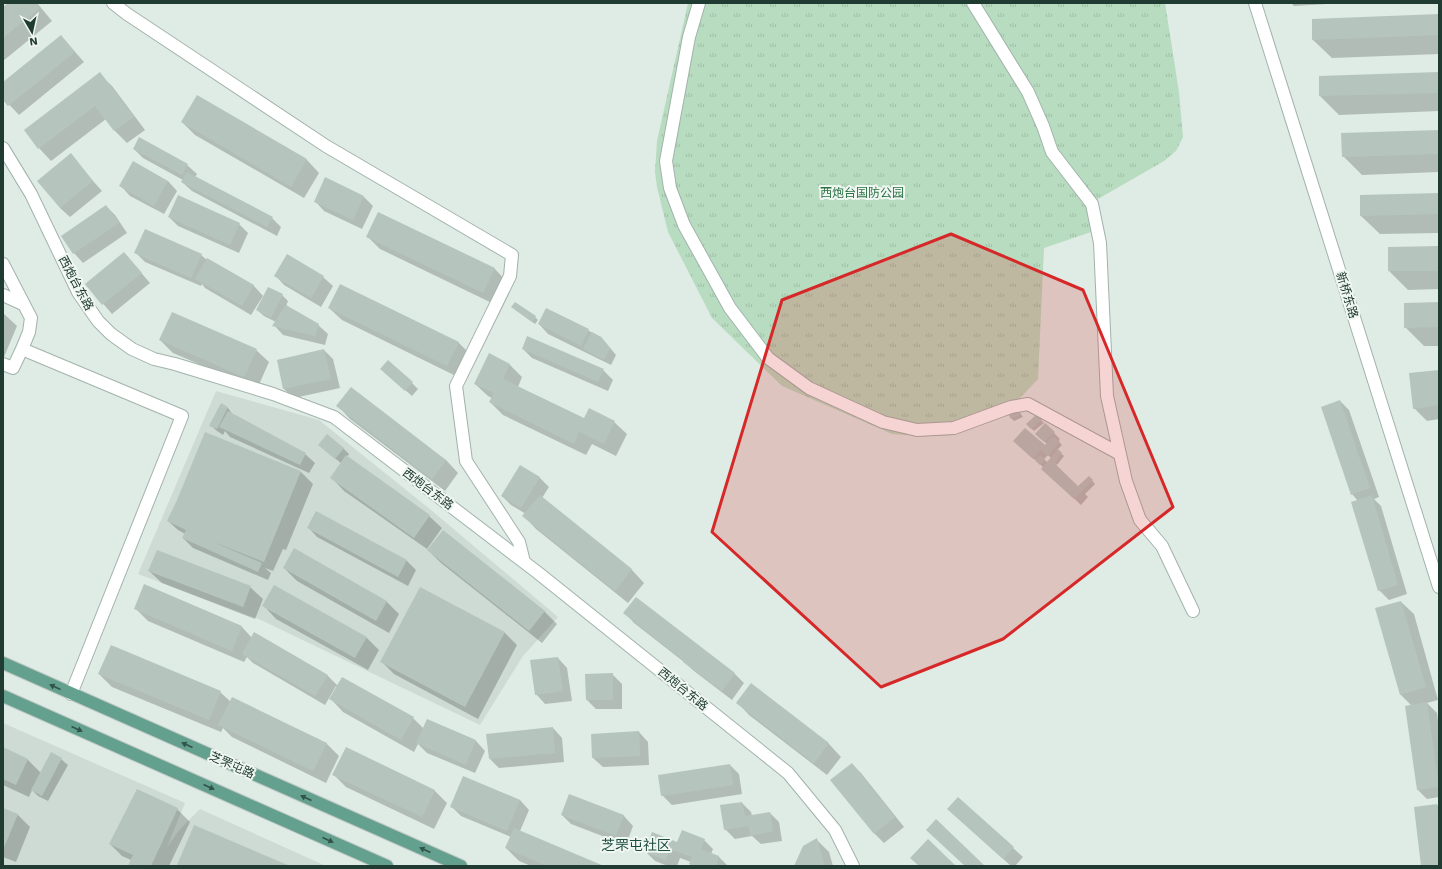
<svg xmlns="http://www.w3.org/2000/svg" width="1442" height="869" viewBox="0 0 1442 869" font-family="'Work Sans','Noto Sans SC',sans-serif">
<defs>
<pattern id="grass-tufts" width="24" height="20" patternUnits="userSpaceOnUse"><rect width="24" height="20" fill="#b8dcc0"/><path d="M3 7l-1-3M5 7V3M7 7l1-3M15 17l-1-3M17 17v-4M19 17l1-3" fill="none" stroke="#9ebea5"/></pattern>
</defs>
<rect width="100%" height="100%" fill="#dfebe5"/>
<path fill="#cedad4" d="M216 391 319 420 431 510 558 617 523 656 480 725 261 620 138 574Z
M3 723 185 803 167 847 180 829 200 809 326 866H3Z"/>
<path fill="url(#grass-tufts)" d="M688 3H1165L1179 92 1183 137 1176 151 1164 161 1098 199 1097 230 1044 248 1038 379 1003 416 953 435 923 436 892 434 782 386 712 318 668 232 657 187 655 172 657 141Z"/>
<path fill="#0003" fill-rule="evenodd" d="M10 3H37L52 21 3 61V8Z
M1291 3H1344L1294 6Z
M1439 15V54L1332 58 1313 40Z
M61 36 84 62 19 115 3 98V83Z
M1439 73V111L1339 115 1320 96V77Z
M99 74 112 86 145 130 127 143 115 131 106 119 51 161 39 148Z
M197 97 307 160 319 173 304 198 195 135 182 122Z
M1439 131V172L1362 175 1343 156Z
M134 149 187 165 197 174 195 177 272 218 281 227 277 236 192 191 182 182 183 180 143 158Z
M70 155 102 191 70 217 60 208Z
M168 181 177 191 164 214 130 196 121 186Z
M1439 194V233L1380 234 1361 216Z
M364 197 373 206 362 229 324 211 315 201Z
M106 206 115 215 127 233 83 263 74 253 62 236Z
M379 213 495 269 507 282 496 305 380 249 367 236Z
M169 217 239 224 248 233 239 253 178 226Z
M1439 247V289L1408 290 1389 271Z
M135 252 201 255 207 260V259L254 286 263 296 251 315 205 288 202 284 201 286 145 262Z
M124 253 150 283 112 314 86 284Z
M275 275 323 277 333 286 321 307 284 285Z
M282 295 288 301 286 306 318 325 328 334 325 345 283 335 274 325 276 322 264 316 257 310Z
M1439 303V346H1424L1405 327Z
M512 307 535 317 538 320 535 324Z
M329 308 459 343 471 355 460 378 342 320Z
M546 309 601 337 616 355 611 365 548 334 539 324Z
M3 313 17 326 4 357H3Z
M160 340 256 350 269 362 257 389 173 353Z
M523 349 603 370 613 380 608 391 532 358Z
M324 350 333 359 340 388 294 398 284 389 278 360Z
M489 355 510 365 522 377 518 387 584 419 614 422 627 434 616 456 592 444 586 455 503 415 490 402 492 398 488 396 475 384Z
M1439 371V419L1427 421 1414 408Z
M388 375 412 383 418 389 412 396Z
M1340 401 1349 410 1379 497 1374 499 1381 506 1407 594 1389 600 1379 590 1358 501 1352 494Z
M221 405 228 408 233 415 305 454 315 463 309 473 230 437 225 431 223 435 217 431 210 425Z
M338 406 446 460 458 473 445 491 350 419Z
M1018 410 1023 417 1014 421 1011 418Z
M1037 416 1044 423 1034 431 1027 424Z
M1045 424 1060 439 1058 441 1062 445 1057 450 1064 456 1057 465 1051 460 1078 487 1089 477 1095 484 1085 494 1088 497 1081 505 1049 475 1044 468 1021 447H1045L1047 444 1037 434ZM1048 455 1052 459 1048 463 1044 459Z
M319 445 343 448 349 454 347 457 429 516 442 528 427 549 344 491 332 478 342 464Z
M520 466 540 478 549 487 542 498 632 570 644 583 628 603 536 529 524 516 526 514 511 505 502 496Z
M301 472 313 484 286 550 283 549 273 571 265 568 271 573 268 580 193 548 183 538 185 534 178 530 168 521 179 500Z
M316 512 407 561 416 570 408 586 317 537 308 527Z
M295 550 387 602 399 614 389 633 297 581 284 568Z
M428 550 544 611 557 624 542 643 441 563Z
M149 571 250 587 263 599 255 619 162 583Z
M145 586 242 627 252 638 327 675 338 686 413 718 424 729 427 720 476 741 485 751 475 773 427 753 418 744 414 752 343 712 331 699 338 687 336 686 325 705 253 663 247 657 244 662 148 621 135 608Z
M421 588 505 633 517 645 478 719 394 674 381 661Z
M636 598 735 674 744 683 732 700 694 671 684 662 634 623 625 613Z
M1401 602 1414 614 1438 700 1427 703 1437 713 1439 730V797L1427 799 1418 790 1412 706 1401 695Z
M264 606 366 637 379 650 368 670 276 619Z
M558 658 567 668 572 701 545 704 536 694Z
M99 674 220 692 231 702 326 743 339 756 326 783 232 737 223 728 221 732 112 687Z
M612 674 622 684V709H596L587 700Z
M751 684 829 744 841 757 827 775 749 715 737 702Z
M553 728 562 738 564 762 499 768 490 759Z
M639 732 648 742 649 765 603 767 593 758Z
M3 748 28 760 41 773 61 759 68 765 48 801 38 796 32 790 29 797 3 785Z
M852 764 861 773 904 827 884 843 874 833Z
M730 765 739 774 742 794 672 805 662 795Z
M334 775 434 790 447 803 434 829 346 787Z
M464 777 520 800 529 810 520 831 601 866H531L519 861 506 848 511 837 461 816 452 807Z
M569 795 624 816 633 826 626 845 571 824 562 815Z
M958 798 1023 857 1015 866H1011L958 818Z
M742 803 751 812 752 816 770 813 779 822 782 841 761 844 752 836 735 839 725 829Z
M1437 805 1439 807V866H1422Z
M3 809 18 815 30 827 16 862 3 857Z
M177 809 190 822 169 866H129L131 860 122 856 110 844Z
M195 827 287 866H179L178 865Z
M704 840 713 849 711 854 719 857 728 866H692L690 864 691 862 680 858 677 866H668L655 861 646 852 678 843Z
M817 840 829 852 833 866H795Z"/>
<path fill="#b5c5be" d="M8 3H36L40 8 3 38V7Z
M1439 14V35L1312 40V19Z
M61 35 75 52 8 106 3 100V82Z
M100 72 134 117 114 131 95 106 38 149 24 130Z
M1439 72V93L1319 96V76Z
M197 95 307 159 291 187 181 122Z
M1439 130V154L1342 157 1341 133Z
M139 137 188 164 182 175 133 149Z
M71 153 93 181 60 208 37 181Z
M133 161 168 181 154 206 119 186Z
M187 172 273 217 267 227 181 182Z
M325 177 364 196 353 220 314 202Z
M1439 193V214L1360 216V195Z
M178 195 240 223 230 245 168 217Z
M106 205 119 223 73 254 61 236Z
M378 212 495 268 483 293 366 237Z
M145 229 202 254 191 278 134 253Z
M1439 246V271H1388V247Z
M124 252 142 273 102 305 85 284Z
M287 254 324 276 311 298 274 276Z
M207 258 254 285 242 306 195 279Z
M340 284 459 342 447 366 328 308Z
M268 287 283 294 271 318 256 310Z
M515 302 536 316 532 322 511 307Z
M1439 302V327L1404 328V303Z
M286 305 319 324 315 336 272 326Z
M546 308 589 329 581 346 538 324Z
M172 312 257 349 244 377 159 340Z
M592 332 601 337 610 348 604 360 583 349Z
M527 336 604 369 598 382 522 349Z
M324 349 331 379 283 389 277 360Z
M489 353 510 364 503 379 584 418 589 408 615 421 604 444 579 432 574 444 489 402 494 393 474 384Z
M388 360 413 382 405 391 380 369Z
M1439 370V405L1413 409 1409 373Z
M351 387 446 460 432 479 336 406Z
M1340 400 1370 488 1351 495 1321 407Z
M221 403 228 407 217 429 209 426Z
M1018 409 1021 414 1011 419 1008 414Z
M228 411 306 453 300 465 219 427Z
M1037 414 1042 419 1031 429 1026 424Z
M1045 423 1055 432 1044 442 1035 434Z
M1025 428 1045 445 1052 436 1060 441 1048 456 1041 450 1033 459 1013 441Z
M205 432 301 471 264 562 211 541 262 563 258 572 182 538 186 530 167 521 177 500Z
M327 434 344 448 335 459 318 445Z
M1058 449 1062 453 1054 463 1078 486 1089 476 1093 480 1074 499 1041 469Z
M346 455 430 515 414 538 330 478Z
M1040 455 1045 459 1040 465 1035 460Z
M520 465 540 477 521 508 501 496Z
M540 495 632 569 615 591 522 516Z
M1372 495 1398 585 1378 591 1351 502Z
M316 511 407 560 398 577 307 528Z
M443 530 545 611 529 631 427 550Z
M294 548 387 601 376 621 283 568Z
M157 550 251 586 243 607 148 571Z
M144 584 242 626 232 651 134 609Z
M274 585 367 637 355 658 262 606Z
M420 587 505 632 465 707 380 662Z
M636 597 735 673 722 691 683 662 684 661 623 613Z
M1401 601 1426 687 1400 695 1375 608Z
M254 632 328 675 315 696 242 654Z
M111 645 221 691 209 720 98 674Z
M558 657 563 691 535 695 530 660Z
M613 673V700H586L585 674Z
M342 677 414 717 401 740 329 699Z
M751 683 829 743 814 763 736 703Z
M232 697 327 743 313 771 218 725Z
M1427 702 1439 787 1417 790 1405 706Z
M427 719 476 740 466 765 416 743Z
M553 727 555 753 489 759 486 734Z
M639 731 640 756 592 758 591 734Z
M3 747 28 759 16 785 3 779Z
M346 747 435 790 422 817 332 775Z
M51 752 62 758 42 796 31 790Z
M852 763 895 817 874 834 830 780Z
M730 764 733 785 661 796 658 775Z
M463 776 520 800 507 831 450 807Z
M137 789 178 808 151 866H128L133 855 109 844Z
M569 794 624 815 616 836 561 815Z
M958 797 1014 847 1003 859 947 809Z
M742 802 745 816 770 812 773 831 750 836 749 826 724 830 720 805Z
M1437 804 1439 820V866H1421L1414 807Z
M3 808 18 814 3 850Z
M936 819 985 866H965L926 830Z
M194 825 290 866 177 865Z
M514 828 604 866H547L505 848Z
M682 830 705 839 701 849 719 856 716 866H694L689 864 692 857 670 849 666 860 645 852 652 832 677 842Z
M817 838 825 866H794L803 846Z
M928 839 956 866H919L910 858Z"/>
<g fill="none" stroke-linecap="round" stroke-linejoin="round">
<g stroke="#a2b3ac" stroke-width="14">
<path id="minor" d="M113 3 127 14 326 146 512 255 510 276 456 386 466 461 519 542 524 562
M699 3 689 37 666 161 670 188 684 225 730 308 768 358 809 388 883 422 917 430 954 428 1011 407 1028 404 1120 454
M973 3 1028 92 1043 126 1052 152 1092 204 1100 243 1107 396 1126 481 1140 520 1162 546 1193 611
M1255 3 1439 587
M3 148 31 194 78 292 98 321 111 334 132 349 154 359 175 364 273 394 334 417 537 572 788 773 835 830 853 866
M3 264 31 318 29 332 22 349 182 416 71 694
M3 295 23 304
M3 364 13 368 22 349"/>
</g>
<g stroke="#c1c8c6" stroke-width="14">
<path id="major" d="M3 663 461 866
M3 696 387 866"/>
</g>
<use href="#minor" stroke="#fff" stroke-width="12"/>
<use href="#major" stroke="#64a08e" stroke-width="12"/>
</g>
<defs><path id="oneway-solid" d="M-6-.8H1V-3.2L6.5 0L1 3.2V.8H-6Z"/></defs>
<g fill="#315449">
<use href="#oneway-solid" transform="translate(55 687) rotate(-156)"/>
<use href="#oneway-solid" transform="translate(77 729) rotate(24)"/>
<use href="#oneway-solid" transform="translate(187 745) rotate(-156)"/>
<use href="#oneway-solid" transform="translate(209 787) rotate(24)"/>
<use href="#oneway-solid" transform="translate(306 798) rotate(-156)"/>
<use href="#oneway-solid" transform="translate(328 840) rotate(24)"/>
<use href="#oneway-solid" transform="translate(425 850) rotate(-156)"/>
</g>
<path fill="#d62828" fill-opacity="0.2" stroke="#d62828" stroke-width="3" stroke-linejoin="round" d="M951 234 1083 290 1173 507 1003 639 881 687 712 532 782 300Z"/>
<g text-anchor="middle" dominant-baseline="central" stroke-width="4" stroke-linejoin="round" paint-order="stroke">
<g font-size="12" fill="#2b7143" stroke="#f0f7f3">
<text x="862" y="193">西炮台国防公园</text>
</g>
<g font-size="12" fill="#203b32" stroke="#f0f7f3">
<text transform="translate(76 283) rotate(62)">西炮台东路</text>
<text transform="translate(1347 295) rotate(73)">新桥东路</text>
<text transform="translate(428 489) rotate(37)">西炮台东路</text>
<text transform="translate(683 689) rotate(39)">西炮台东路</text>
<text transform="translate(232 765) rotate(24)">芝罘屯路</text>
</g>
<g font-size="14" fill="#1d4c3f" stroke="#f0f7f3">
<text x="636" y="845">芝罘屯社区</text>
</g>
</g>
<rect width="1442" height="869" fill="none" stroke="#203b32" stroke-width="8"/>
<g transform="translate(32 32) rotate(171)" stroke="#f0f7f3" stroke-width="3" paint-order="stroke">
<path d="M0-3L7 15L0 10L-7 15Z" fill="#203b32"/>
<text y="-6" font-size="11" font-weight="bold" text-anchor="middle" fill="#203b32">N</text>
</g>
</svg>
